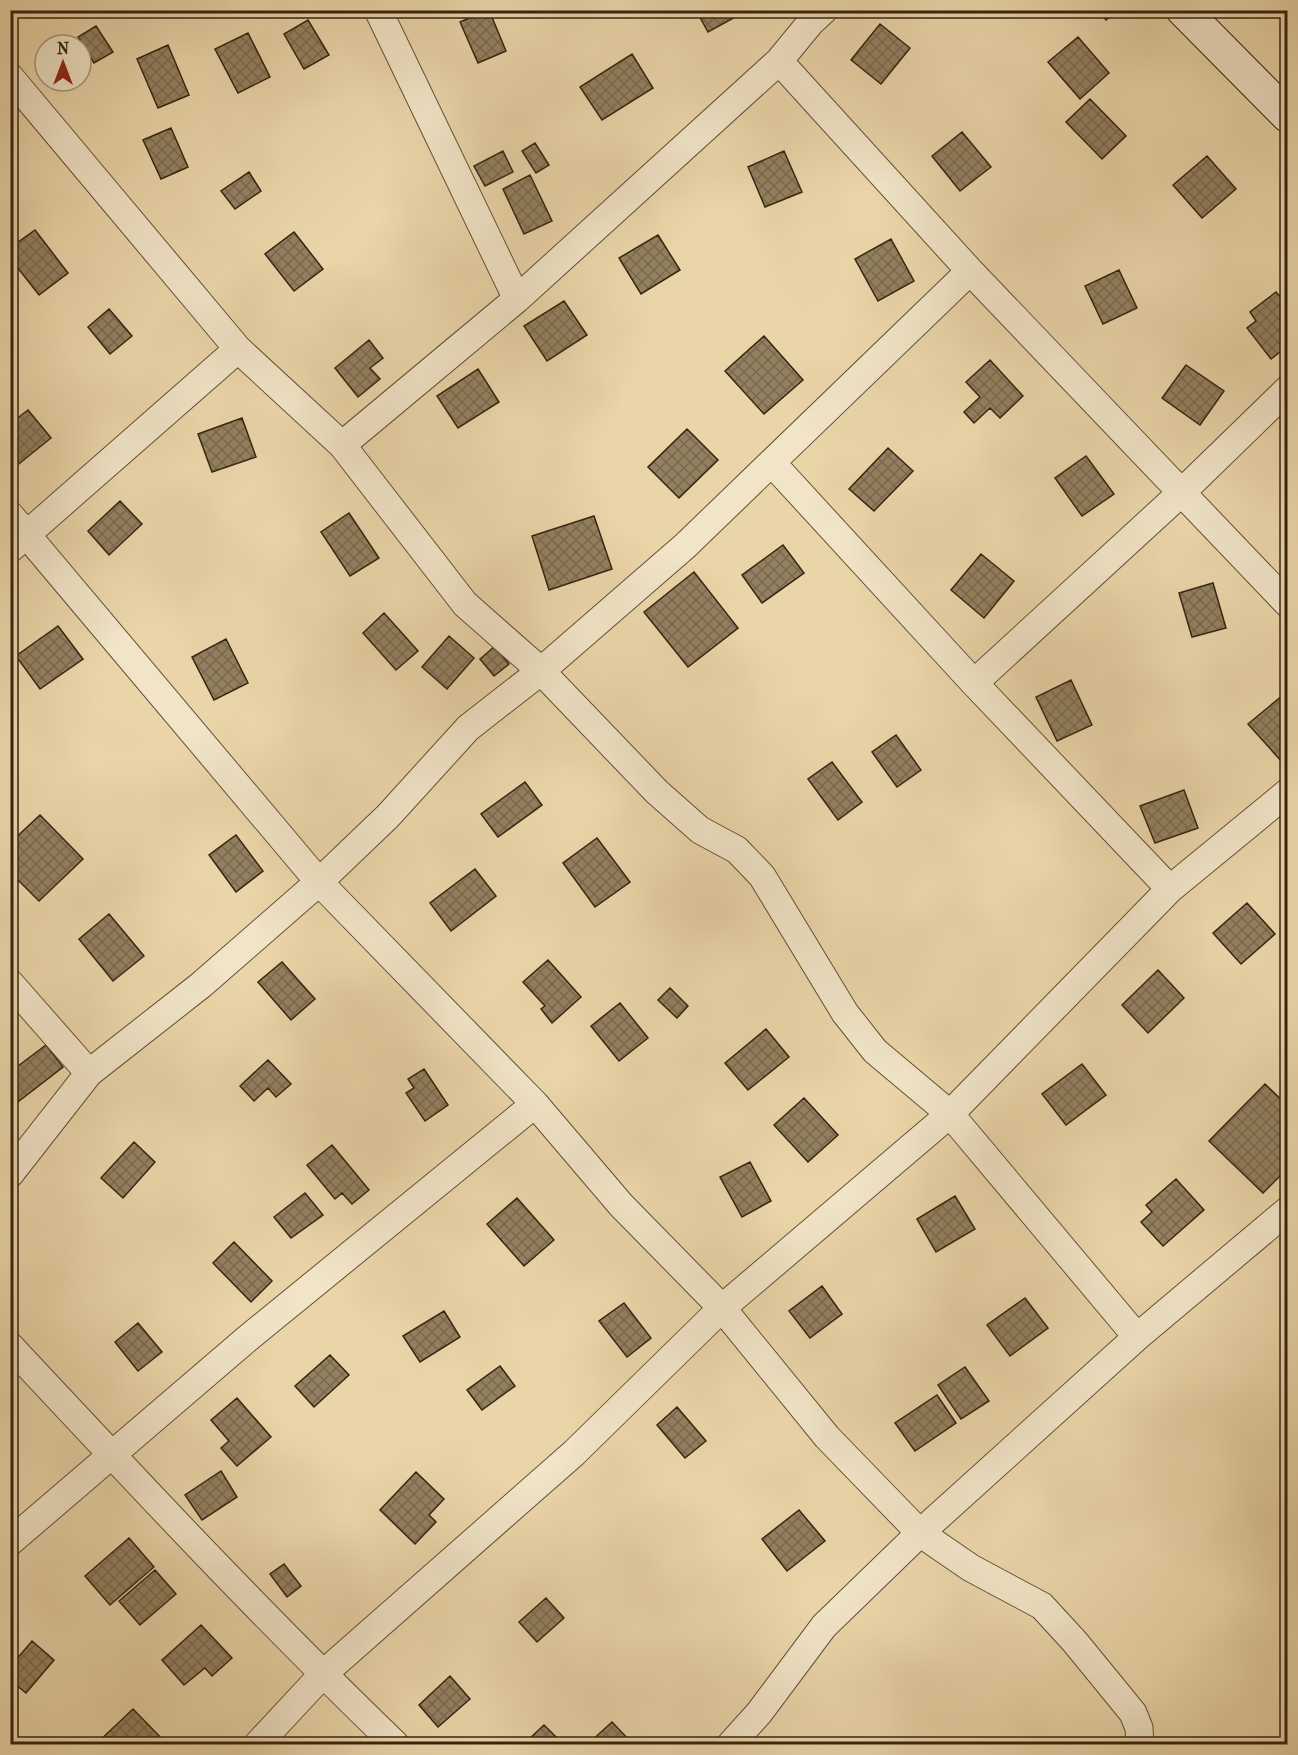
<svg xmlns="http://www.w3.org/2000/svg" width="1298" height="1755" viewBox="0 0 1298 1755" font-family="'IM FELL French Canon',serif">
<defs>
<pattern id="building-cross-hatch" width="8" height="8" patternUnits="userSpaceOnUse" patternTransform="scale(1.5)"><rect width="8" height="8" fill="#938060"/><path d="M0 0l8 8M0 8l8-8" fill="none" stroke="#79694e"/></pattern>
</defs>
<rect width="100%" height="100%" fill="#ead5a9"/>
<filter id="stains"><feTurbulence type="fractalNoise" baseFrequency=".00333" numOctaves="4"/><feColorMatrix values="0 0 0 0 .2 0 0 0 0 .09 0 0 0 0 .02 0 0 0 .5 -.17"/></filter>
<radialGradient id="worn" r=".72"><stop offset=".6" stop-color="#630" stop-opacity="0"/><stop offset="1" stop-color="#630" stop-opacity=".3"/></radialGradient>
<path fill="url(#building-cross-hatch)" stroke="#352410" stroke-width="1.5" d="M489 10 506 51 478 63 460 22Z
M696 10H748L708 32Z
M1098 10H1118L1106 20Z
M308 20 329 55 304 69 284 34Z
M880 24 910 48 881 84 851 60Z
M96 26 113 52 94 63 78 37Z
M248 33 270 77 238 93 215 49Z
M1078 37 1109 73 1080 99 1048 62Z
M168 45 189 95 158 108 137 59Z
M632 54 653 88 602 120 580 87Z
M1090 99 1126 136 1102 159 1066 122Z
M171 128 188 167 161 179 143 140Z
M962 132 991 167 960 191 932 156Z
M535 143 549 165 536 173 522 151Z
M503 151 513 172 485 186 474 166Z
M784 151 802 192 765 207 748 167Z
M1207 156 1236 189 1202 218 1173 185Z
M249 172 261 191 235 209 221 191Z
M530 175 552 221 524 234 503 189Z
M35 230 68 273 39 295 10 258V248Z
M294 232 323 269 294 291 265 254Z
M658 235 680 270 641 294 619 258Z
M891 239 914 281 878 301 855 259Z
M1119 270 1137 308 1103 324 1085 286Z
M1276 292 1288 306V346L1271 359 1247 328 1256 321 1250 312Z
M564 301 587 335 547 361 524 326Z
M109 309 132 336 110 354 88 327Z
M764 336 803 380 764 414 725 371Z
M369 340 383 358 370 368 380 379 358 397 335 368Z
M990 360 1023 396 1000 418 990 408 974 423 964 412 980 397 966 382Z
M1186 365 1224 391 1200 425 1162 398Z
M478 369 499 402 458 428 437 396Z
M28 410 51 438 15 467 10 460V424Z
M242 418 256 457 212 472 198 434Z
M687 429 718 460 679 498 648 467Z
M888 448 913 471 874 511 849 489Z
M1086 456 1114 494 1082 516 1055 478Z
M120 501 142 524 109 555 88 531Z
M349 513 379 558 350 576 321 532Z
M594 516 612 569 549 590 532 536Z
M783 545 804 573 762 603 742 575Z
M981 554 1014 581 984 618 951 590Z
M694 572 738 628 688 667 644 612Z
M1213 583 1226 628 1192 637 1179 593Z
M384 613 418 651 396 670 363 633Z
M58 626 83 659 40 689 16 656Z
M449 636 474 658 447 689 422 667Z
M226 639 248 683 214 700 192 657Z
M495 646 509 664 494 676 480 659Z
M1071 680 1092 725 1057 741 1036 697Z
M1283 695 1288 700V759L1283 763 1248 724Z
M896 735 921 770 897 787 872 752Z
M832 762 862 802 838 820 808 779Z
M525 782 542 805 498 837 481 814Z
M1184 790 1198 828 1155 843 1140 806Z
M40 815 83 859 39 901 10 872V843Z
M236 835 263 871 236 892 209 855Z
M597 838 630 882 595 907 563 863Z
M475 869 496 896 451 931 430 903Z
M1247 903 1275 934 1241 964 1213 933Z
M109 914 144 956 113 981 79 939Z
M548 960 581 997 552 1023 541 1009 545 1006 523 982Z
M282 962 315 999 291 1020 258 982Z
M1158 970 1184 998 1148 1033 1122 1005Z
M670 988 688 1006 677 1018 658 1000Z
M620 1003 648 1038 619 1061 591 1026Z
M766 1029 789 1057 748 1090 725 1063Z
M46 1045 63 1067 10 1108V1072Z
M268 1060 291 1084 276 1097 268 1088 254 1101 240 1086Z
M1082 1064 1106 1095 1066 1125 1042 1094Z
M424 1069 448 1105 425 1121 406 1093 414 1088 408 1079Z
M1265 1084 1288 1106V1168L1263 1193 1209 1141Z
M804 1098 838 1135 808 1162 774 1125Z
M134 1142 155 1162 123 1198 101 1178Z
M332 1145 369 1190 352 1204 342 1193 335 1199 307 1165Z
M750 1162 771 1201 742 1217 720 1177Z
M1176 1179 1204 1210 1163 1246 1141 1222 1152 1212 1146 1205Z
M305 1193 323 1215 291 1238 274 1217Z
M955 1196 975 1229 936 1252 917 1219Z
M517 1198 554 1240 524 1266 487 1224Z
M234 1242 272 1281 251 1302 213 1263Z
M822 1286 842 1314 810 1338 789 1311Z
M1025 1298 1048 1328 1010 1356 987 1325Z
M624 1303 651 1338 627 1357 599 1321Z
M444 1311 460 1337 420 1362 403 1336Z
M138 1323 162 1352 138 1371 115 1342Z
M330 1355 349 1375 314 1407 295 1386Z
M500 1366 515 1386 482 1410 467 1390Z
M965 1367 989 1401 961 1419 938 1385Z
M937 1395 956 1423 915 1451 895 1423Z
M237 1398 271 1437 237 1466 221 1448 229 1441 211 1420Z
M677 1407 706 1441 685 1458 657 1425Z
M221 1471 237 1497 202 1520 185 1495Z
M416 1472 444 1499 429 1515 436 1522 415 1544 380 1510Z
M799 1510 825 1541 787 1571 762 1539Z
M129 1538 154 1567 110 1605 85 1576Z
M284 1564 301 1586 287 1597 270 1574Z
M155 1570 176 1594 140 1625 119 1601Z
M546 1598 564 1618 537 1642 519 1622Z
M201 1625 232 1658 212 1676 205 1668 184 1685 162 1660Z
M32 1641 54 1660 26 1693 10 1680V1667Z
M450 1676 470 1699 438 1727 419 1705Z
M133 1709 167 1744H96Z
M612 1722 630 1741 627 1744H588Z
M544 1725 563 1744H532L528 1740Z"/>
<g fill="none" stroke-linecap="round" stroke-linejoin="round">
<g stroke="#625036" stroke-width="29">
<path id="street" d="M378 10 517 299
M779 61 970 271 1288 604
M10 77 238 349 342 445 465 604 541 671 657 792 700 830 737 850 762 876 845 1013 875 1051 950 1114 1137 1337
M342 445 517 299 779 61 811 22 824 10
M772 463 974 683 1170 889
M10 515 319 882 535 1104 621 1205 722 1308 827 1437 920 1533 971 1568 1042 1606 1075 1642 1133 1713 1139 1728 1140 1744
M10 549 238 349
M974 683 1181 493 1288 389
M10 983 89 1073
M10 1174 89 1073 201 985 319 882 388 816 468 728 541 671 685 546 970 271
M10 1346C136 1481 262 1616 395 1744
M10 1542 248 1338 535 1104
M258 1744 323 1674 574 1453 722 1308 950 1114 1170 889 1288 792
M731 1744 759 1713 824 1626 920 1533 1137 1337 1288 1210"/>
</g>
<g stroke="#352410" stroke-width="35">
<path id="secondary" d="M1183 10 1288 116"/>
</g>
<use href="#street" stroke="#f1e4c7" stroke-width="27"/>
<use href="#secondary" stroke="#f1e4c7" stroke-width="33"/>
</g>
<rect width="1298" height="1755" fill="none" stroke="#ead5a9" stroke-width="36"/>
<rect x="12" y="12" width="1274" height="1731" fill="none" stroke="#352410" stroke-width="3"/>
<rect x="18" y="18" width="1262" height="1719" fill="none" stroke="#352410" stroke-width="1.5"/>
<g transform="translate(63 63)"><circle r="28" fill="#f1e4c7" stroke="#a6977e" stroke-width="1.5"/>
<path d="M0-4.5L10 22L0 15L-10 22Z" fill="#8f2418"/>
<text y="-9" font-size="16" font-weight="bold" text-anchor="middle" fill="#352410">N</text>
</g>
<rect width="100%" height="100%" filter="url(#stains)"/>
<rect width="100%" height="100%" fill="url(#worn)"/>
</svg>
